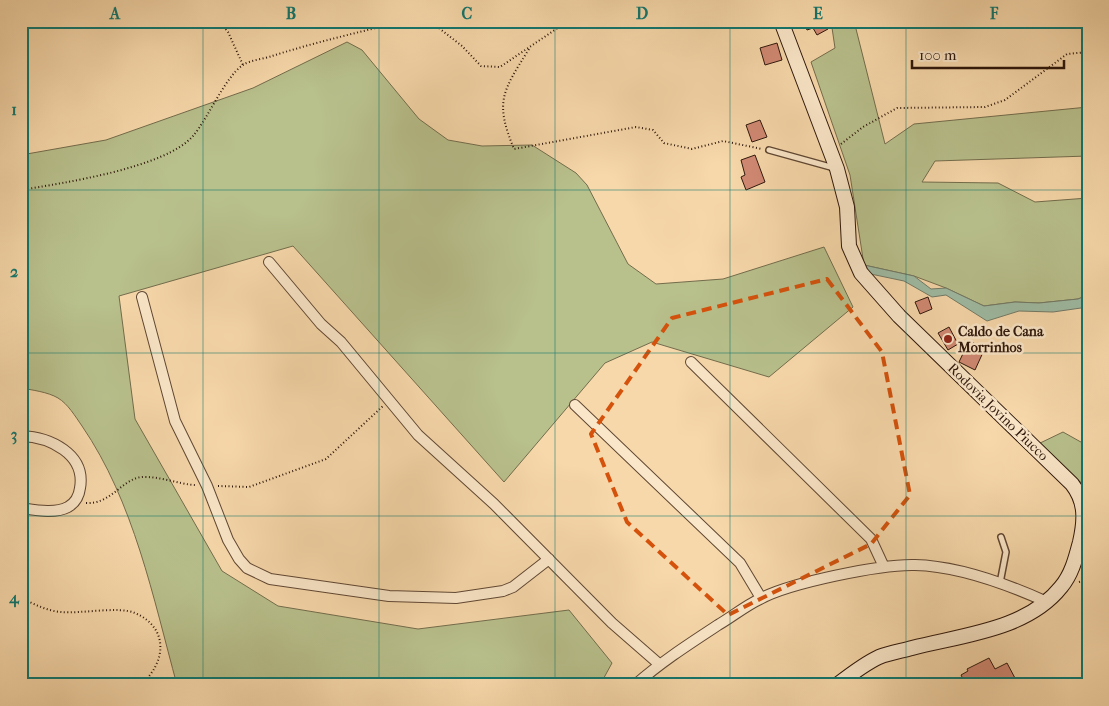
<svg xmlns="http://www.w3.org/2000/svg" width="1109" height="706" viewBox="0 0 1109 706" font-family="'IM FELL French Canon',serif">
<rect width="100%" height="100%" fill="#f7d8aa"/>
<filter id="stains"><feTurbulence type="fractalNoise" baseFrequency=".004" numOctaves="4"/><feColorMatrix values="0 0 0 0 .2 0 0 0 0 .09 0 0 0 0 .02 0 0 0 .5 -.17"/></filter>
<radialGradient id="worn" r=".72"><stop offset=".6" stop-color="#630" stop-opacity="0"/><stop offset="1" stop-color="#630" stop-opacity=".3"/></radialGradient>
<path fill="#b8c08c" stroke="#736c4c" d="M831 21H854L885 144 914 124 1088 107V156L935 161 922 182 998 183 1035 202 1088 198V295L1078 299 1039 303 1015 302 984 306 946 288 914 276 864 265 850 175 811 62 835 48Z
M347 42 362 50 419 119 448 140 482 146 532 145 576 173 587 185 628 264 656 284 723 279 824 247 853 307 769 377 652 342 605 363 504 482 293 246 119 296 135 419 222 571 278 606 418 629 569 610 612 663 600 685H177C153 597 134 502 82 426 75 416 68 404 58 398 48 392 32 390 21 388V155L106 140 253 88Z
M1063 432 1088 446V493L1084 485 1036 445Z"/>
<path fill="#9ebba3" stroke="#717966" d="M864 265 914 276 931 289 946 288 984 306 1015 302 1039 303 1078 299 1088 295V307L1053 312 1019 311 987 321 946 295 932 297 904 281 866 273Z"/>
<path fill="#d28974" stroke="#2e170b" d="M803 21H824L828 29 817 35 813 28 807 30Z
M777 43 782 60 765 65 760 48Z
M760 120 767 137 752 142 746 125Z
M755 155 765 182 746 190 741 177 745 175 741 160Z
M928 297 932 309 920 314 915 302Z
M949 327 958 344 948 350 938 333Z
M969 341 985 348 975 370 959 362Z
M989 658 995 669 1007 663 1016 680 1006 685H973L971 680 965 683 961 675 968 671 967 669Z"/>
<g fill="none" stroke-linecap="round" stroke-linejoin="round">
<g stroke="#604733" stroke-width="8">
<path id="lane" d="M769 150 834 168
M1000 583 1006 552 1001 537"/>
</g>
<g stroke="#604733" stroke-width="12">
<path id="street" d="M269 262 321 324 341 342 418 435 494 504 612 623 659 664
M142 297 175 421 207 486 228 540 239 559 247 568 270 579 389 596 456 598 503 591 513 587 549 559
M691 362 871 539 884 567
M575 405 740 563 761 598
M21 436C50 437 86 454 80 488 79 496 75 503 68 507 55 514 35 510 21 508
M635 685C661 662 689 644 718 625 732 617 745 606 760 599 789 583 881 564 915 565 959 566 1007 584 1047 602"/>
</g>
<g stroke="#2e170b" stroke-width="16">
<path id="secondary" d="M781 21 837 169 847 207 849 246 861 273 899 316 1072 484C1086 502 1085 520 1080 542 1076 557 1072 574 1061 587 1027 630 962 635 912 648 901 651 889 653 879 657 864 664 850 675 837 685"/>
</g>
<path stroke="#2e170b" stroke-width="2" stroke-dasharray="1 2.5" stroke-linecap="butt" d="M219 21 228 32 243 65
M409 21 435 25 462 46 481 66 500 67 568 21
M529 49C503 91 494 101 514 149L636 127 653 130 664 143 692 149 723 141 762 149
M841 144 863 127 897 108 985 107 1005 100 1067 54 1088 52
M21 190C63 183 165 168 193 136 209 117 225 77 243 65 250 60 264 59 272 56 316 42 360 32 404 21
M218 486 249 487 326 459 383 406
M86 503C108 504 118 486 134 479 149 472 179 485 196 485
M1079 582 1088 579
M21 598C34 604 47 611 61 612 81 614 118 606 135 613 170 628 166 664 140 685"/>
<use href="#lane" stroke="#fae6c8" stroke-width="5"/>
<use href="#street" stroke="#fae6c8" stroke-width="10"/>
<use href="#secondary" stroke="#fae6c8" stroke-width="14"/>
</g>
<path fill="none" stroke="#d5520c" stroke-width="4" stroke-dasharray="10 6" stroke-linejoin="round" d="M827 279 882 352 910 495 871 544 728 615 627 522 591 434 672 318Z"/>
<path fill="none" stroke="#0f766e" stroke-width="1" stroke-opacity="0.55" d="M203 21V685M379 21V685M555 21V685M730 21V685M906 21V685M21 190H1088M21 353H1088M21 516H1088"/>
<circle fill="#8f2418" stroke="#fae6c8" stroke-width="2" cx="948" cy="339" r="5"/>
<g text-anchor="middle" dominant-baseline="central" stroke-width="5" stroke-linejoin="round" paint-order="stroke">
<g font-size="14" font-weight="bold" fill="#2e170b" stroke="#fae6c8" text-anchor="start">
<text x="958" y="331">Caldo de Cana<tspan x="958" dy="16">Morrinhos</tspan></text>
</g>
<g font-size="14" fill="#2e170b" stroke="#fae6c8">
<text transform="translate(998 412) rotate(44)">Rodovia Jovino Piucco</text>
</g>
</g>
<rect width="1109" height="706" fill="none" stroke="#f7d8aa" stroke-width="55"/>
<path d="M912 60v8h152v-8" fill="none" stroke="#2e170b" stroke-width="2.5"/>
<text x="919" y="60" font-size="15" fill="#2e170b" stroke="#fae6c8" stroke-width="4" paint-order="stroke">100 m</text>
<rect x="28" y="28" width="1054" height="650" fill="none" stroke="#0f766e" stroke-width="2"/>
<g font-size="16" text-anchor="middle" font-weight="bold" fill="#0f766e">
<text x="115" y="19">A</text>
<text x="291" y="19">B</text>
<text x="467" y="19">C</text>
<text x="642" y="19">D</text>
<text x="818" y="19">E</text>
<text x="994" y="19">F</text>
<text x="14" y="115">1</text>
<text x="14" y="277">2</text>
<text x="14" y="440">3</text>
<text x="14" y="603">4</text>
</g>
<rect width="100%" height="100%" filter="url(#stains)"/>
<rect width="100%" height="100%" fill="url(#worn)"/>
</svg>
